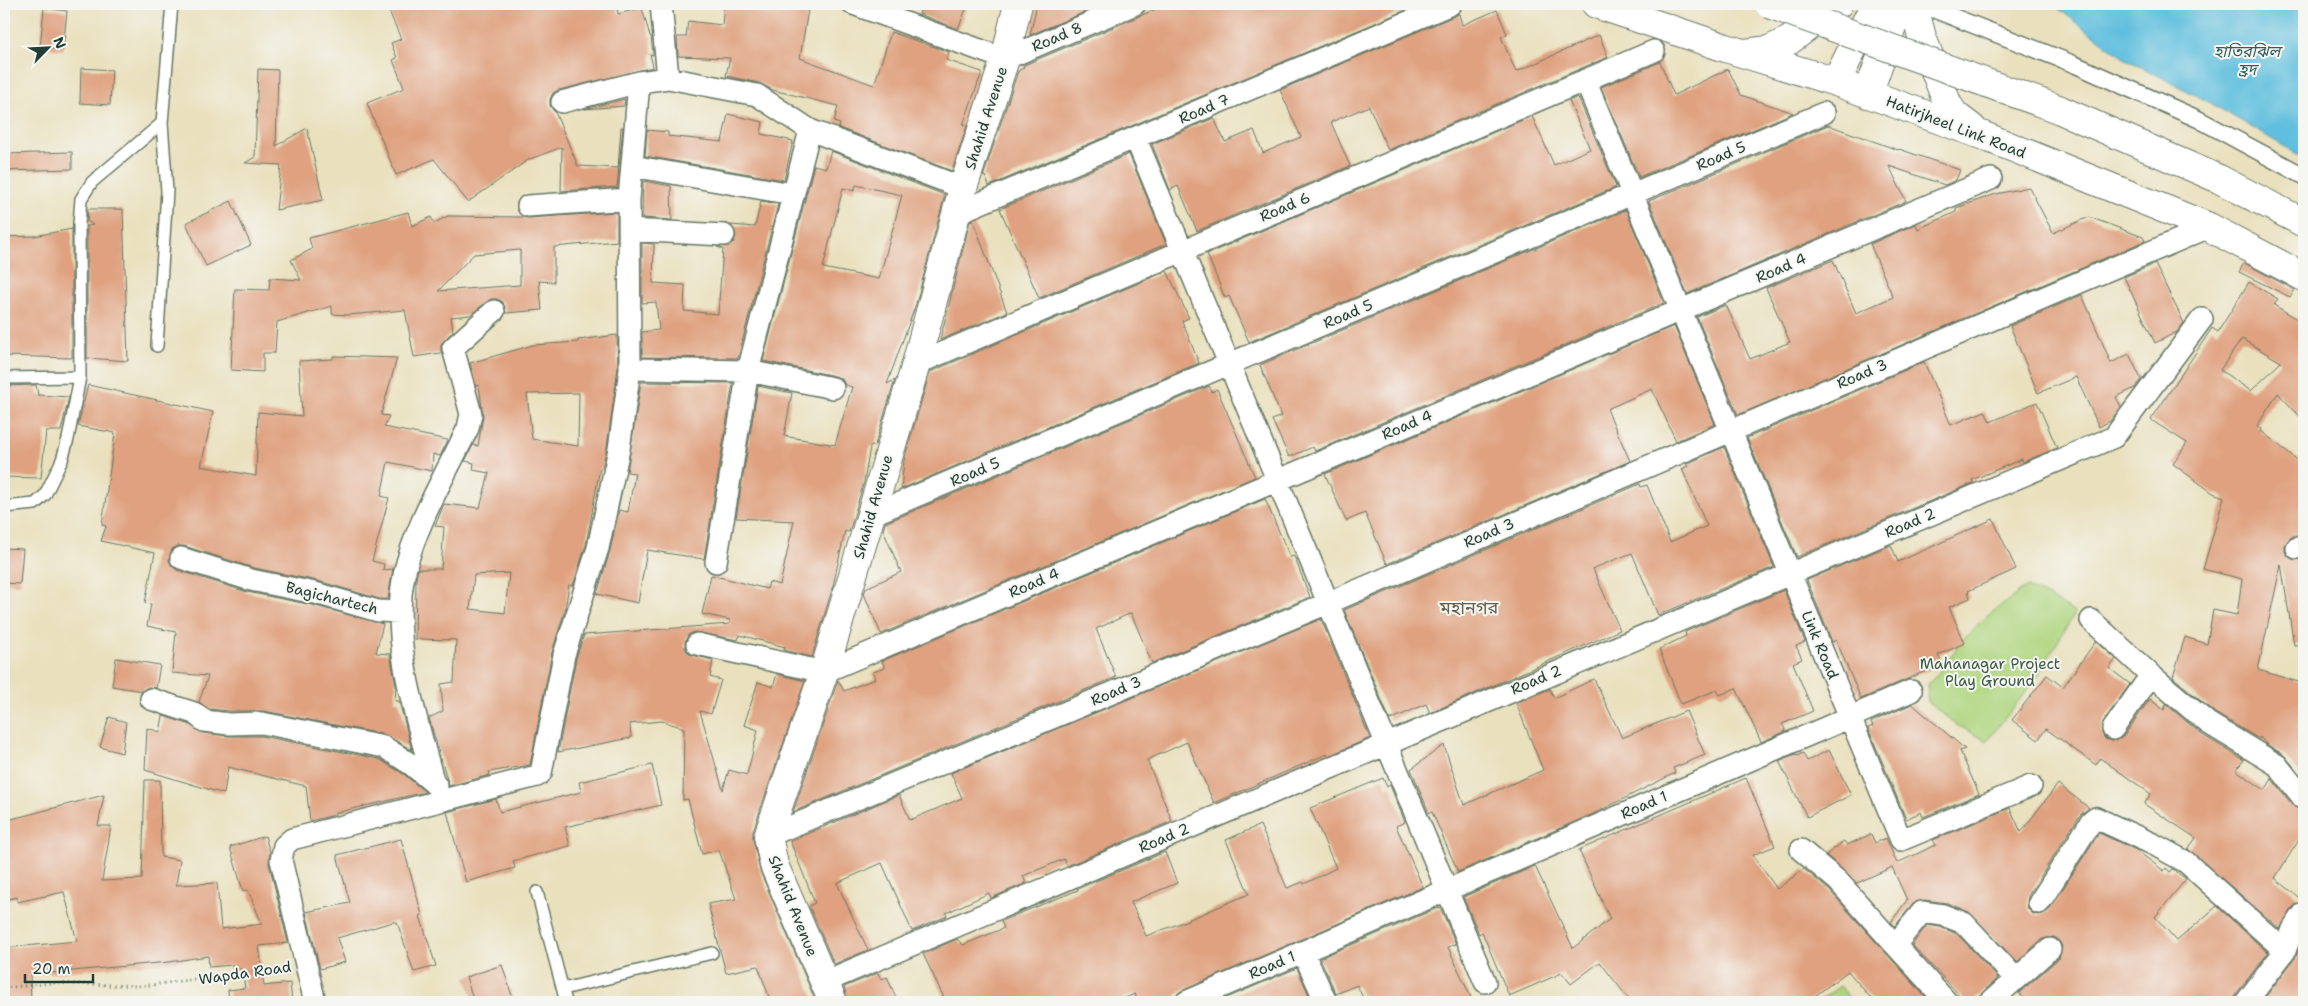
<svg xmlns="http://www.w3.org/2000/svg" width="2308" height="1006" viewBox="0 0 2308 1006" font-family="'Shantell Sans','Noto Sans Bengali',sans-serif">
<rect width="100%" height="100%" fill="#f6f6f2"/>
<filter id="ink" filterUnits="userSpaceOnUse"><feTurbulence type="fractalNoise" baseFrequency=".02" numOctaves="2"/><feDisplacementMap in="SourceGraphic" scale="10" xChannelSelector="R" yChannelSelector="G"/><feConvolveMatrix kernelMatrix="1 2 1 2 8 2 1 2 1" color-interpolation-filters="sRGB"/></filter>
<filter id="wash" filterUnits="userSpaceOnUse"><feTurbulence type="fractalNoise" baseFrequency=".0096" numOctaves="4" result="noise"/><feDisplacementMap in="SourceGraphic" scale="20" xChannelSelector="R" yChannelSelector="G"/><feGaussianBlur stdDeviation="1.12" result="paint"/><feColorMatrix in="noise" values="0 0 0 0 0 0 0 0 0 0 0 0 0 0 0 0 0 1.4 0 .05"/><feComposite in="paint" operator="in"/></filter>
<g filter="url(#wash)">
<rect width="100%" height="100%" fill="#e9e0bd"/>
<path fill="#afd57f" stroke="#67895a" d="M2027 587 2051 598 2075 613 2033 683 1987 741 1957 725 1927 702 1928 684C1942 671 1951 654 1964 639 1982 618 2004 603 2027 587Z
M1840 986 1852 1002H1817Z"/>
<path fill="#60bfde" stroke="#407e89" d="M2052 4H2304V158L2207 101 2124 58Z"/>
<g id="blocks">
<path fill="#dfa17f" fill-rule="evenodd" d="M386 4H617L618 14 642 8 650 36H651L653 55 650 54 653 67 559 90 553 93 550 99V106L555 112 578 166 618 168 621 127H623L617 187 561 191 562 147 528 160 468 202 434 159 396 175 367 103 404 88 393 60 397 58 391 43 401 39Z
M724 4H809L800 58 874 85 891 32 949 52 946 60 982 72 963 125 967 126 952 171 839 128 840 124 834 122 838 106 773 90 759 83 726 76 730 58 678 56 677 37H686L688 21 722 25Z
M923 4H968L958 29 919 14Z
M1037 4H1104L1030 35Z
M1168 4H1420L989 186 985 176 983 177 1018 71 1023 68 1024 65Z
M44 8 67 11 63 50 40 47Z
M1497 10 1507 34 1501 37 1516 72 1599 35 1608 57 1388 150 1369 106 1331 122 1350 166 1197 231 1178 186 1170 190 1152 144 1214 118 1225 142 1254 130 1263 153 1301 137 1280 90 1459 14 1462 25Z
M1660 62 1674 95 1728 69 1741 95 1793 113 1639 177 1601 87Z
M81 68 112 70 110 105 80 103Z
M258 69 278 70 276 146 307 128 323 200 276 210 281 165 245 163 255 157Z
M1578 97 1616 187 1249 342 1229 296 1225 298 1207 254 1532 116 1554 165 1590 149 1569 101Z
M625 99 624 106 584 109Z
M728 114 763 122 761 134 793 141 784 180 645 156 647 130 668 132V136L722 142Z
M1828 125 1898 150 1899 149 1960 170 1956 180 1945 185 1889 166 1906 201 1687 294 1649 201Z
M831 151 945 195 916 304 887 384 895 380 875 445 870 447 864 482 849 532 845 531 833 586 812 657 784 650 785 647 740 635 738 640 694 632 688 635 685 642V648L689 654 713 660 710 677 721 680 711 714 700 711 723 790 729 770 747 775 758 730 744 725 758 682 773 687 777 674 805 681 753 831V839L760 871 816 1002H771L758 966 726 973 708 904 736 899 719 850 702 854 688 799 683 800 684 728 662 721 630 724 631 738 558 752 576 658 584 635 730 624V620L702 614 711 575 767 589 769 582 780 585 794 521 736 518 758 386 792 393 784 436 835 445 852 387 845 385 842 379 835 376 763 361 814 165 826 168ZM856 185 902 195 879 279 823 268 843 188 854 191Z
M72 152V169L4 171V154Z
M1129 154 1166 244 1039 298 1000 209Z
M643 181 671 186 672 220 642 218Z
M2029 187 2053 233 2089 217 2143 237 2145 241 1738 415 1697 317 1726 305 1750 359 1790 342 1766 288 1833 260 1856 313 1893 297 1870 244 1916 224 1918 229 1956 212V208L1996 194Z
M231 201 251 245 206 266 186 223Z
M761 201 778 204 738 358 642 357V332L659 330 656 302 642 303V243L654 244 653 283 685 285 684 311 718 314 723 249 717 247 729 246 734 242 736 235 731 225 755 227Z
M88 209H123L128 361 87 358V226L93 225 87 221Z
M1626 210 1664 303 1315 451 1313 447 1289 457 1272 420 1281 416 1260 365Z
M408 212 412 226 431 217 434 223 448 216 522 217 529 218 617 212V241L554 247V282L539 281 542 310 506 313 503 302 497 299H491L470 315 451 317 453 331 441 344V353L414 357 405 310 348 315 332 314V306L277 322 275 353H263V372L231 370 235 289 269 290 270 278 301 280 291 260 312 249 309 238ZM520 250V285L438 291 474 254Z
M973 220 1007 312 940 340 970 221Z
M72 229V358L4 356V237L34 236Z
M2244 263 2295 290 2290 297 2239 272Z
M2155 264 2184 323 2177 332 2155 343 2124 277Z
M1167 271 1189 318 1182 321 1199 363 901 489 904 460 930 372Z
M2249 282 2278 299 2274 305 2304 323V421L2278 393 2257 426 2262 429 2261 431 2304 465V534L2293 536 2288 540 2285 545V552L2289 557 2294 560 2304 559V644L2294 645 2281 564 2258 670 2302 683 2304 688V779L2284 755 2265 743 2260 737 2259 739 2215 713 2173 677 2185 637 2207 644 2213 610 2237 615 2242 579 2203 569 2224 497 2213 493 2173 464 2187 443 2151 420 2212 328 2218 332ZM2242 339 2281 362 2251 391 2220 370Z
M2082 295 2111 363 2129 354 2141 379 2135 388 2116 397 2121 407 2110 421 2099 427 2076 377 2038 393 2010 326Z
M1674 326 1715 424 1676 441 1652 389 1607 409 1630 461 1387 564 1365 513 1346 521 1325 474Z
M617 335 618 368 607 447 602 468H600L586 545 573 586 569 585 565 610 552 652 530 765 489 772 490 775 449 786 429 718 443 711 441 684 454 682 456 640 415 639 416 580 418 569H441L444 527 435 526 444 504 480 508 489 473 473 470 474 463 465 461 473 445 478 446 483 416 479 385 476 386 470 363 533 345 578 342V340ZM579 393 578 446 532 439 527 394ZM509 573 505 613 470 609 474 575Z
M333 356 397 358 381 415 389 416 384 427 448 440 440 456 433 454 432 471 388 462 381 496 389 498 372 561 384 564 383 570 393 569 388 599H380L318 581 254 568 184 546H178L172 549 169 560 172 566 177 570 247 592 312 605 383 624 376 653 390 654 396 686 395 701H399L412 750 386 735 264 711H230L209 709 199 702 208 676 172 673 176 632 147 626 151 604 145 603 155 553 101 541 106 526 102 525 115 433 78 426 88 385 213 412 201 466 256 476 258 412 302 416 299 361 333 359Z
M1924 362 1951 425 1985 411 1990 422 2037 402 2057 448 2023 462 2022 459 1972 480 1973 483 1797 557 1747 438Z
M641 382 733 383 704 559 647 550 638 603 597 594 610 551 619 510 628 512 635 473 627 472Z
M4 386 36 385 38 395 69 397 61 431H46L41 478 4 477Z
M1209 386 1212 392 1217 389 1255 477 881 634 864 594 866 588 901 572 883 530 885 523Z
M1724 447 1774 567 1658 615 1632 553 1594 568 1593 569 1620 630 1430 713 1426 704 1390 720 1344 610 1640 484 1641 487 1647 485 1670 542 1707 526 1682 469 1688 466 1686 464Z
M1265 499 1290 557 1294 556 1310 597 1152 663 1131 613 1096 629 1116 677 793 812 838 680 844 691 875 679 873 672 885 668 882 661Z
M1993 519 2016 569 1968 591 1970 598 1949 607 1965 643 1938 655 1942 664 1861 699 1836 640 1832 642 1807 580 1891 545 1898 562Z
M4 548 23 549 20 584 4 583Z
M1784 590 1805 642 1796 646 1802 659 1793 663 1813 711 1782 724 1786 731 1761 742 1736 688 1720 695 1717 690 1681 704 1659 649 1686 636 1685 632Z
M1321 619 1370 738 1328 756 1327 754 1214 803 1187 742 1147 760 1172 821 1067 866 1064 859 1023 876 1026 883 991 898 989 893 946 913 947 916 912 931 882 863 837 883 868 950 834 964 809 906 815 903 790 841 899 795 910 820 962 798 951 773Z
M2096 641 2116 659 2109 668 2130 684 2103 722 2102 734 2105 739 2112 741 2123 737 2150 699 2164 710 2166 704 2201 734 2244 760 2236 770 2265 790 2272 779 2294 807 2304 811V832L2275 878 2303 901 2294 906 2280 929 2188 849 2196 838 2144 804 2151 794 2100 758 2096 765 2046 729 2038 740 2012 720 2047 675 2063 687Z
M116 658 160 665 156 688 148 687 142 691 112 686Z
M1594 679 1622 738 1686 711 1705 755 1673 768 1675 773 1593 814 1458 872 1432 812 1429 813 1411 769 1444 745 1464 805 1543 770 1516 703 1550 689 1554 698Z
M1912 704 1965 749 1960 751 1979 794 1923 817 1921 812 1906 819 1868 728 1873 726 1871 722Z
M163 716 188 724 203 733 229 736H261L379 759 405 775 425 792 335 813V815L310 821 306 786 228 767 224 794 145 770 147 728 160 732Z
M109 717 126 722 122 753 100 747Z
M1829 750 1851 795 1807 817 1779 761 1796 754 1797 756 1803 753 1807 761Z
M652 765 661 805 565 827 570 846 513 861 515 868 466 882 447 812 496 799 500 812 581 792 579 782Z
M1383 778 1387 787 1390 785 1405 822 1396 826 1423 887 1181 991 1176 995 1174 1002H1138L1135 994 1115 1002H946L923 954 957 939 963 945 1004 928 1001 921 1078 890 1077 889 1165 852 1177 883 1131 902 1146 936 1178 924 1249 894 1226 840 1260 825 1287 888 1303 882 1304 884 1336 868 1310 808Z
M1746 778 1775 846 1753 855 1777 889 1804 869 1829 890 1930 1002H1874L1848 971 1807 1002H1631L1600 962 1571 984 1562 973 1509 996 1482 932 1479 934 1463 897 1535 866 1573 948 1610 919 1579 850Z
M145 780H160L161 857 180 860 176 885 217 883 221 929 262 924 248 890 243 891 230 847 265 836 270 853 269 863 288 943 259 946 264 986 290 983 292 1002H229L228 990 245 988 242 969 233 970V965L209 967 208 956 169 962 30 975 31 1002H4V948L77 941 64 892 17 902V897L4 900V821L104 795 98 826H111L102 881 142 879Z
M2058 784 2089 808 2080 815 2028 896 2027 903 2028 909 2033 914 2039 915 2049 910 2099 833 2136 850 2164 871 2166 868 2170 872 2173 869 2186 879 2155 917 2177 941 2217 906 2268 953 2236 994 2234 1002H2027L2019 993 2059 958 2062 947 2059 940 2054 937 2042 939 2017 962 1969 912 1947 903 1924 900 1913 904 1895 926 1891 922 1907 900 1892 867 1857 883 1826 855 1844 841 1847 845 1871 834 1875 843 1886 838 1897 863 1936 845 1933 840 2010 808 2021 832Z
M401 839 422 915 420 916 436 966 414 972 397 922H393L337 938 345 962 320 969 306 912 350 903 337 855Z
M1440 907 1456 944 1448 947 1473 1002H1365L1357 985 1336 994 1320 958Z
M1927 925 1940 927 1957 934 1998 978 1972 1002H1966L1912 945Z
M2301 945 2304 948V1002H2262L2295 958Z
M502 965 514 1002H474L466 977Z
M1297 968 1312 1002H1217Z
M878 973 881 979 887 977 898 1002H848L844 987Z"/>
</g>
</g>
<g filter="url(#ink)">
<use href="#blocks" fill-opacity="0" stroke="#667664" stroke-width="1"/>
<g fill="none" stroke-linecap="round" stroke-linejoin="round">
<g stroke="#667664" stroke-width="14">
<path id="service" d="M157 346 167 191 162 123 172 4
M4 378 80 377
M4 507 35 504 45 495 62 460 68 439 80 377 79 224 81 199 92 182 162 123
M537 892 566 1002
M563 989 712 953"/>
</g>
<g stroke="#667664" stroke-width="19">
<path id="pedestrian" d="M1920 4 2076 65 2198 119 2304 176"/>
</g>
<g stroke="#667664" stroke-width="24">
<path id="minor" d="M661 4 668 78
M853 4 1005 59 1135 4
M1585 80 1901 840 2031 786
M562 102 639 82 668 78 757 95 810 130 963 188
M1136 139 1485 982
M632 166 792 194
M528 206 629 199
M957 213 1451 4
M629 230 724 235
M916 364 1654 51
M630 369 748 371 833 388
M871 515 1824 113
M2297 548 2304 546
M181 558 251 580 315 593 378 611 400 612
M716 562 748 371 810 130
M2091 620 2151 675
M697 644 824 672 1991 179
M151 699 194 713 204 721 229 724 262 723 384 747 412 765 437 786
M2113 729 2151 675 2208 723 2277 765 2304 799
M434 784C417 719 390 642 404 575 414 527 447 472 468 428L471 414 453 348 494 311
M768 836 1328 603 2209 227
M1801 850 1838 881 1895 945 1922 912 1943 915 1964 923 2016 979
M2039 903 2091 822 2096 818 2155 845 2186 862 2285 951
M1895 945 1947 1002
M1303 952 1326 1002
M824 982 2114 437 2202 319
M315 1002 281 860 284 846 292 839 537 776 541 773 564 655 598 548 619 449 630 369 629 199 639 82
M1186 1002 1911 691
M1990 1002 2050 949
M2246 1002 2285 951 2293 929 2304 913"/>
</g>
<g stroke="#667664" stroke-width="30">
<path id="tertiary" d="M833 1002 774 865 768 836 824 672 916 364 963 188 1005 59 1018 4"/>
</g>
<g stroke="#667664" stroke-width="30">
<path id="secondary" d="M1596 4 1726 48 1836 82 1984 136 2209 227 2304 277
M1913 4 1922 37 1948 105 1955 115 1972 128
M1745 53 1769 50 1790 40 1838 4
M1836 82 1875 4
M1868 94 1900 4
M2058 109 2219 179 2304 223"/>
</g>
<path stroke="#667664" stroke-width="3" stroke-dasharray="1 4" stroke-linecap="butt" d="M4 988 51 983 143 986 286 967"/>
<use href="#service" stroke="#fff" stroke-width="11"/>
<use href="#pedestrian" stroke="#fff" stroke-width="16"/>
<use href="#minor" stroke="#fff" stroke-width="21"/>
<use href="#tertiary" stroke="#fff" stroke-width="28"/>
<use href="#secondary" stroke="#fff" stroke-width="28"/>
<g stroke="#667664" stroke-width="30" stroke-linecap="butt">
<path id="secondary-bridge" d="M1769 4 2058 109"/>
</g>
<use href="#secondary-bridge" stroke="#fff" stroke-width="28"/>
</g>
</g>
<g text-anchor="middle" dominant-baseline="central" stroke-width="4" stroke-linejoin="round" paint-order="stroke">
<g font-size="15" fill="#1f3d34" stroke="#f6f6f2">
<text transform="translate(1057 37) rotate(-23)">Road 8</text>
<text transform="translate(1204 109) rotate(-23)">Road 7</text>
<text transform="translate(986 118) rotate(-72)">Shahid Avenue</text>
<text transform="translate(1956 127) rotate(21)">Hatirjheel Link Road</text>
<text transform="translate(1721 156) rotate(-23)">Road 5</text>
<text transform="translate(1285 207) rotate(-23)">Road 6</text>
<text transform="translate(1781 268) rotate(-23)">Road 4</text>
<text transform="translate(1348 314) rotate(-23)">Road 5</text>
<text transform="translate(1862 374) rotate(-23)">Road 3</text>
<text transform="translate(1407 425) rotate(-23)">Road 4</text>
<text transform="translate(975 472) rotate(-23)">Road 5</text>
<text transform="translate(873 507) rotate(-74)">Shahid Avenue</text>
<text transform="translate(1910 523) rotate(-23)">Road 2</text>
<text transform="translate(1489 533) rotate(-23)">Road 3</text>
<text transform="translate(1034 583) rotate(-23)">Road 4</text>
<text transform="translate(332 598) rotate(14)">Bagichartech</text>
<text transform="translate(1820 645) rotate(67)">Link Road</text>
<text transform="translate(1536 680) rotate(-23)">Road 2</text>
<text transform="translate(1116 691) rotate(-23)">Road 3</text>
<text transform="translate(1644 805) rotate(-23)">Road 1</text>
<text transform="translate(1164 838) rotate(-23)">Road 2</text>
<text transform="translate(793 906) rotate(68)">Shahid Avenue</text>
<text transform="translate(1272 965) rotate(-23)">Road 1</text>
<text transform="translate(245 973) rotate(-8)">Wapda Road</text>
</g>
<g font-size="15" fill="#3c5b43" stroke="#f6f6f2">
<text x="1990" y="664">Mahanagar Project<tspan x="1990" dy="17">Play Ground</tspan></text>
</g>
<g font-size="16" font-style="italic" fill="#2f5e5e" stroke="#f6f6f2">
<text x="2247" y="51">হাতিরঝিল<tspan x="2247" dy="18">হ্রদ</tspan></text>
</g>
<g font-size="18" fill="#62604e" stroke="#f6f6f2">
<text x="1469" y="608">মহানগর</text>
</g>
</g>
<rect width="2308" height="1006" fill="none" stroke="#f6f6f2" stroke-width="20"/>
<g transform="translate(48 48) rotate(66)" stroke="#f6f6f2" stroke-width="4" paint-order="stroke">
<path d="M0-4L9 19L0 12L-9 19Z" fill="#1f3d34"/>
<text y="-8" font-size="14" font-weight="bold" text-anchor="middle" fill="#1f3d34">N</text>
</g>
<path d="M25 974v8h68v-8" fill="none" stroke="#1f3d34" stroke-width="2.5"/>
<text x="32" y="974" font-size="15" fill="#1f3d34" stroke="#f6f6f2" stroke-width="4" paint-order="stroke">20 m</text>
</svg>
